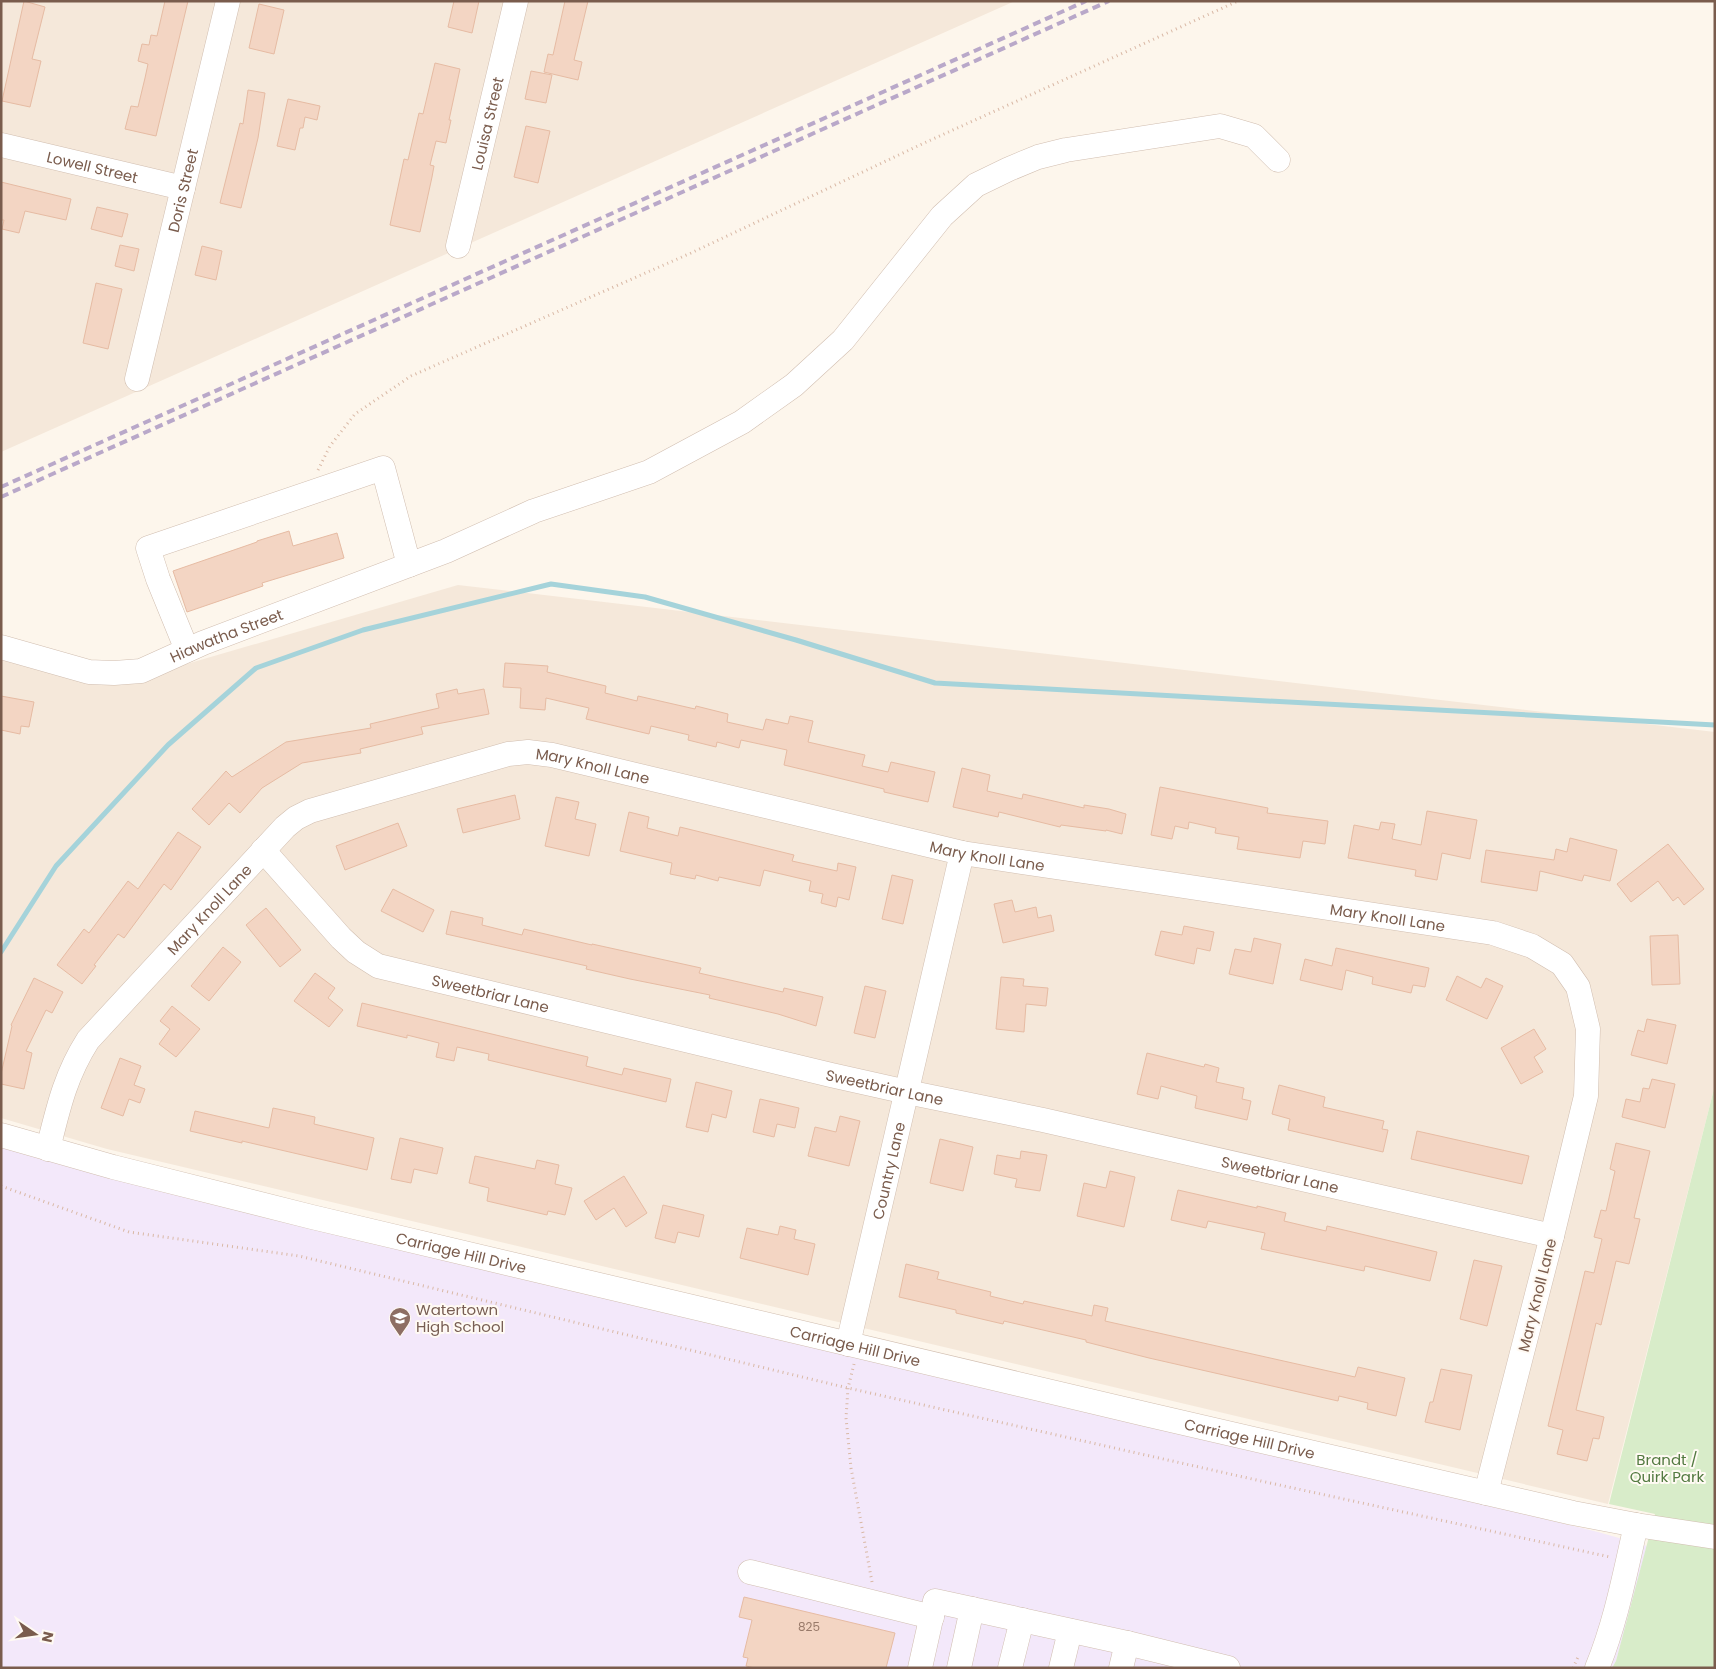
<svg xmlns="http://www.w3.org/2000/svg" width="1716" height="1669" viewBox="0 0 1716 1669" font-family="Poppins,sans-serif">
<rect width="100%" height="100%" fill="#fdf6ec"/>
<path fill="#f5e8da" d="M1 1H1015L1 452Z
M458 585 1715 732V1085L1608 1504 107 1149 1 1118V654L149 675Z"/>
<path fill="#f3e8fa" d="M1 1142 1598 1532 1647 1546 1616 1661 1612 1668H1Z"/>
<path fill="#d8ecc9" d="M1715 1085V1668H1612L1616 1661 1655 1514 1609 1504Z"/>
<g fill="none" stroke-linecap="round" stroke-linejoin="round">
<path stroke="#a5d3da" stroke-width="5" d="M1 952 56 866 168 745 256 668 363 630 551 584 645 597 796 640 935 683 1715 725"/>
</g>
<path fill="#f3d5c3" stroke="#e6bba3" d="M24 1 45 7 32 59 41 61 30 107 2 101Z
M165 1H188L156 136 125 129 131 106 138 107 145 78 148 64 138 61 142 44 149 45 151 35 157 36Z
M454 1H479L472 33 448 27Z
M565 1H588L574 60 582 62 578 80 544 72 548 54 553 55Z
M259 4 284 10 274 54 249 48Z
M435 63 460 69 449 120H451L446 143 436 141 430 165 434 166 432 177 420 232 390 225 404 159 408 160 419 113 423 114Z
M531 71 552 75 546 103 525 99Z
M248 90 265 93 258 138 241 208 220 203 240 123 243 124Z
M288 99 320 106 317 120 305 117 303 128H300L295 150 277 146Z
M526 126 550 131 538 183 514 177Z
M1 182 71 199 66 220 25 211 19 233 2 229 4 220H1Z
M97 207 128 214 122 237 91 229Z
M120 245 139 249 134 271 115 266Z
M202 246 222 251 216 280 195 275Z
M96 283 122 289 108 349 83 343Z
M289 531 293 546 337 533 344 558 262 583 263 586 187 612 173 571 257 542V541Z
M505 663 548 666 547 672 606 686 605 693 637 701 638 696 695 709 696 706 728 714 727 722 763 730 766 719 788 724 790 716 813 721 808 742 865 755 862 766 888 772 891 762 935 772 928 802 884 792V789L784 765 787 750 741 740 739 748 717 742 716 747 688 740 689 735 651 726 649 734 586 719 589 708 546 698 545 710 520 708 521 688 503 687Z
M457 689 458 694 484 689 489 714 421 727 423 734 360 749 361 753 302 763 262 788 240 813 229 803 209 825 192 809 226 771 232 777 286 742 371 728 370 724 439 708 436 694Z
M1 696 34 702 29 727 21 726 20 734 1 730Z
M962 768 990 775 987 791 1022 799 1023 794 1084 808V805L1109 809 1126 814 1122 834 1106 830V831L1061 825 1060 827 999 812 998 817 953 807Z
M1160 787 1268 808 1267 813 1328 821 1325 844 1303 841 1300 858 1237 849 1239 837 1215 833 1216 828 1189 822 1188 829 1175 826 1172 839 1151 835Z
M515 795 520 819 463 833 457 809Z
M556 797 579 802 575 819 596 824 589 856 545 846Z
M1427 811 1477 820 1470 859 1442 853 1437 880 1415 876 1416 870 1348 858 1354 825 1379 830 1381 822 1395 824 1392 839 1421 845Z
M629 812 649 817 647 828 678 836 680 827 794 855 792 861 837 871 838 863 856 867 849 900 838 897 836 907 821 903 823 894 809 891 811 881 764 870 760 886 719 877 718 881 696 875 695 879 670 874 672 863 620 851Z
M398 823 407 846 345 870 336 846Z
M178 832 201 847 171 890 164 884 124 938 118 934 94 965 96 966 82 984 57 965 84 929 89 933 128 881 138 889Z
M1570 838 1617 850 1610 881 1584 875 1582 881 1540 871 1537 891 1481 882 1486 850 1554 860 1556 849 1567 852Z
M1668 844 1704 889 1684 905 1678 897 1673 901 1658 881 1631 902 1617 884Z
M892 875 913 880 903 924 882 919Z
M393 889 434 910 423 932 381 911Z
M1012 900 1015 912 1036 907 1038 918 1051 915 1054 931 1003 943 994 904Z
M266 908 301 950 280 967 246 925Z
M451 911 483 918 482 925 522 935 524 929 592 945V944L701 968 699 973 783 992 784 988 823 997 816 1026 778 1014 709 998 710 995 630 979 586 969 587 966 446 934Z
M1184 926 1214 932 1210 951 1197 948 1194 964 1155 955 1161 931 1182 935Z
M1678 935 1680 984 1652 985 1650 936Z
M1254 938 1281 944 1273 984 1229 974 1235 949 1251 952Z
M223 947 241 962 209 1001 191 986Z
M1336 948 1429 968 1425 987 1413 985 1411 993 1372 984 1373 977 1346 970 1342 990 1300 980 1305 959 1332 966Z
M315 973 335 988 328 998 343 1010 329 1027 294 1001Z
M1457 976 1481 988 1486 978 1503 986 1487 1019 1446 1000Z
M1001 977 1024 979 1023 986 1048 988 1046 1006 1026 1004 1024 1032 996 1029Z
M34 978 63 992 52 1013 46 1010 26 1051 32 1053 24 1089 1 1084V1074L12 1026 11 1025Z
M865 986 886 991 875 1038 854 1033Z
M362 1003 588 1057 586 1066 622 1075 624 1068 671 1079 666 1102 488 1060 489 1054 457 1047 454 1061 436 1057 439 1043 407 1035V1038L357 1026Z
M172 1006 200 1029 176 1057 159 1044 170 1029 160 1021Z
M1647 1019 1676 1025 1667 1064 1631 1055 1638 1030 1644 1032Z
M1534 1029 1546 1049 1534 1057 1543 1072 1521 1084 1501 1048Z
M1147 1053 1204 1067 1205 1064 1219 1068 1216 1082 1244 1088 1242 1099 1251 1101 1247 1120 1195 1108 1197 1096 1161 1086 1158 1099 1137 1094Z
M120 1058 141 1066 134 1085 145 1089 140 1103 129 1099 123 1116 101 1108Z
M1652 1079 1675 1084 1665 1128 1622 1117 1626 1099 1640 1102 1643 1088 1649 1089Z
M696 1082 732 1091 726 1118 712 1114 708 1132 686 1127Z
M1279 1085 1325 1097 1323 1107 1384 1121 1382 1129 1388 1130 1383 1152 1288 1130 1290 1119 1272 1114Z
M760 1099 799 1108 795 1128 777 1124 774 1137 753 1132Z
M273 1108 315 1117 314 1124 374 1138 367 1170 242 1141V1143L190 1131 195 1111 269 1128Z
M840 1116 860 1121 849 1166 808 1156 815 1127 836 1132Z
M1417 1131 1529 1156 1522 1184 1411 1159Z
M400 1138 443 1148 437 1174 414 1169 411 1183 391 1179Z
M940 1139 973 1147 963 1191 930 1183Z
M1616 1143 1650 1151 1634 1218 1640 1219 1629 1264 1616 1261 1601 1325 1596 1323 1576 1410 1604 1417 1599 1439 1593 1438 1587 1461 1557 1454 1563 1430 1548 1426 1585 1271 1594 1273 1602 1239 1594 1237 1601 1210 1606 1211 1615 1171 1610 1169Z
M1021 1151 1047 1155 1040 1191 1015 1187 1017 1179 994 1174 997 1155 1020 1159Z
M475 1156 535 1169 537 1160 559 1165 555 1184 572 1188 565 1215 548 1211 547 1215 487 1201 489 1188 469 1183Z
M1110 1171 1135 1177 1124 1227 1077 1216 1084 1183 1106 1188Z
M624 1176 647 1213 626 1227 614 1208 596 1220 584 1201Z
M1178 1190 1257 1208V1206L1286 1213 1284 1221 1326 1231 1327 1226 1437 1252 1430 1281 1365 1266 1364 1271 1261 1249 1265 1233 1208 1221 1206 1228 1171 1220Z
M663 1205 704 1215 699 1237 678 1232 675 1243 655 1238Z
M780 1226 796 1230 794 1239 815 1244 808 1275 740 1258 747 1228 778 1235Z
M1474 1260 1502 1266 1487 1326 1460 1319Z
M906 1264 939 1272 937 1279 991 1292 990 1296 1023 1304 1024 1301 1092 1316 1094 1305 1108 1308 1105 1321 1355 1377 1358 1367 1405 1378 1396 1416 1367 1409 1368 1403 1339 1396 1338 1401 1149 1358 1086 1342V1340L1004 1321 1003 1324 956 1313V1310L899 1297Z
M1441 1369 1472 1375 1460 1430 1425 1422 1430 1402H1433Z
M744 1597 895 1633 886 1668H755L746 1666 748 1658 743 1657 752 1620 739 1617Z"/>
<g fill="none" stroke-linecap="round" stroke-linejoin="round">
<g stroke="#d1beb0" stroke-width="25">
<g id="minor">
<path id="s1" d="M1 145 183 188"/>
<path id="s2" d="M458 246 516 1"/>
<path id="s3" d="M137 379 228 1"/>
<path id="s4" d="M1 647 89 672 114 673 141 671 203 643 446 551 534 511 649 472 742 422 794 385 843 340 942 216 976 185 1009 169 1038 157 1066 150 1220 126 1254 136 1278 160"/>
<path d="M187 650 158 579 148 548 383 468 409 565"/>
<path id="s5" d="M263 850 341 938 356 952 378 966 831 1075 907 1092 1043 1120 1552 1236"/>
<path id="s6" d="M1 1135 113 1167 312 1217 1145 1414 1573 1513 1636 1525 1715 1537"/>
<path id="s7" d="M48 1149C58 1109 65 1076 88 1040L285 827 296 818 310 811 508 754 528 752 552 755 962 853 1137 879 1493 933 1532 946 1562 964 1578 987 1588 1029 1586 1096 1552 1236 1486 1493"/>
<path id="s8" d="M848 1344 962 853"/>
<path d="M750 1572 932 1617"/>
<path d="M920 1668 935 1601 1127 1643 1228 1668"/>
<path d="M959 1668 972 1609"/>
<path d="M1010 1668 1022 1620"/>
<path d="M1061 1668 1070 1631"/>
<path d="M1121 1668 1127 1643"/>
<path d="M1597 1668C1616 1622 1625 1573 1636 1525"/>
</g>
</g>
<path stroke="#d9b8a5" stroke-width="3" stroke-dasharray="1 4" stroke-linecap="butt" d="M318 470 330 446 355 414 411 376 691 253 922 144 1238 1
M1 1186 129 1232 299 1256 848 1388 1261 1481 1610 1557
M854 1364 848 1388 846 1418 851 1468 872 1582
M1573 1668 1578 1657"/>
<use href="#minor" stroke="#fff" stroke-width="24"/>
<path stroke="#b9a8c9" stroke-width="4" stroke-dasharray="8 5" stroke-linecap="butt" d="M1 487 1086 1
M1 497 1109 1"/>
</g>
<defs>
<g id="school-pin" transform="scale(1.125)"><path d="M0 17L-7.5 6A9.5 9.5 0 1 1 7.5 6Z" fill="#8d6e63" stroke="#fffaf3"/><path d="M0-5L7-2L0 1L-7-2ZM-4 1L0 2.5L4 1V4Q0 6-4 4Z" fill="#fff"/></g>
</defs>
<g fill-rule="evenodd">
<use href="#school-pin" x="400" y="1318"/>
</g>
<g text-anchor="middle" dominant-baseline="central" stroke-width="4" stroke-linejoin="round" paint-order="stroke">
<g font-size="12" fill="#987a6a">
<text x="809" y="1626">825</text>
</g>
<g font-size="15" fill="#7a5c4d" stroke="#fffaf3">
<text stroke="none"><textPath href="#s2" startOffset="126">Louisa Street</textPath></text>
<text stroke="none"><textPath href="#s1" startOffset="94">Lowell Street</textPath></text>
<text stroke="none"><textPath href="#s3" startOffset="194">Doris Street</textPath></text>
<text stroke="none"><textPath href="#s4" startOffset="236">Hiawatha Street</textPath></text>
<text stroke="none"><textPath href="#s7" startOffset="729">Mary Knoll Lane</textPath></text>
<text stroke="none"><textPath href="#s7" startOffset="1134">Mary Knoll Lane</textPath></text>
<text stroke="none"><textPath href="#s7" startOffset="295">Mary Knoll Lane</textPath></text>
<text stroke="none"><textPath href="#s7" startOffset="1539">Mary Knoll Lane</textPath></text>
<text stroke="none"><textPath href="#s5" startOffset="280">Sweetbriar Lane</textPath></text>
<text stroke="none"><textPath href="#s5" startOffset="685">Sweetbriar Lane</textPath></text>
<text stroke="none"><textPath href="#s8" startOffset="178">Country Lane</textPath></text>
<text stroke="none"><textPath href="#s5" startOffset="1090">Sweetbriar Lane</textPath></text>
<text stroke="none"><textPath href="#s6" startOffset="475">Carriage Hill Drive</textPath></text>
<text transform="translate(1537 1295) rotate(-76)">Mary Knoll Lane</text>
<text stroke="none"><textPath href="#s6" startOffset="880">Carriage Hill Drive</textPath></text>
<text stroke="none"><textPath href="#s6" startOffset="1285">Carriage Hill Drive</textPath></text>
</g>
<g font-size="15" fill="#785e54" stroke="#fffaf3" text-anchor="start">
<text x="416" y="1309">Watertown<tspan x="416" dy="17">High School</tspan></text>
</g>
<g font-size="15" fill="#537a41" stroke="#fffaf3">
<text x="1667" y="1459">Brandt /<tspan x="1667" dy="17">Quirk Park</tspan></text>
</g>
</g>
<rect width="1716" height="1669" fill="none" stroke="#7a5c4d" stroke-width="5"/>
<g transform="translate(35 1634) rotate(103)" stroke="#fffaf3" stroke-width="4" paint-order="stroke">
<path d="M0-4L9 19L0 12L-9 19Z" fill="#7a5c4d"/>
<text y="-8" font-size="14" font-weight="bold" text-anchor="middle" fill="#7a5c4d">N</text>
</g>
</svg>
